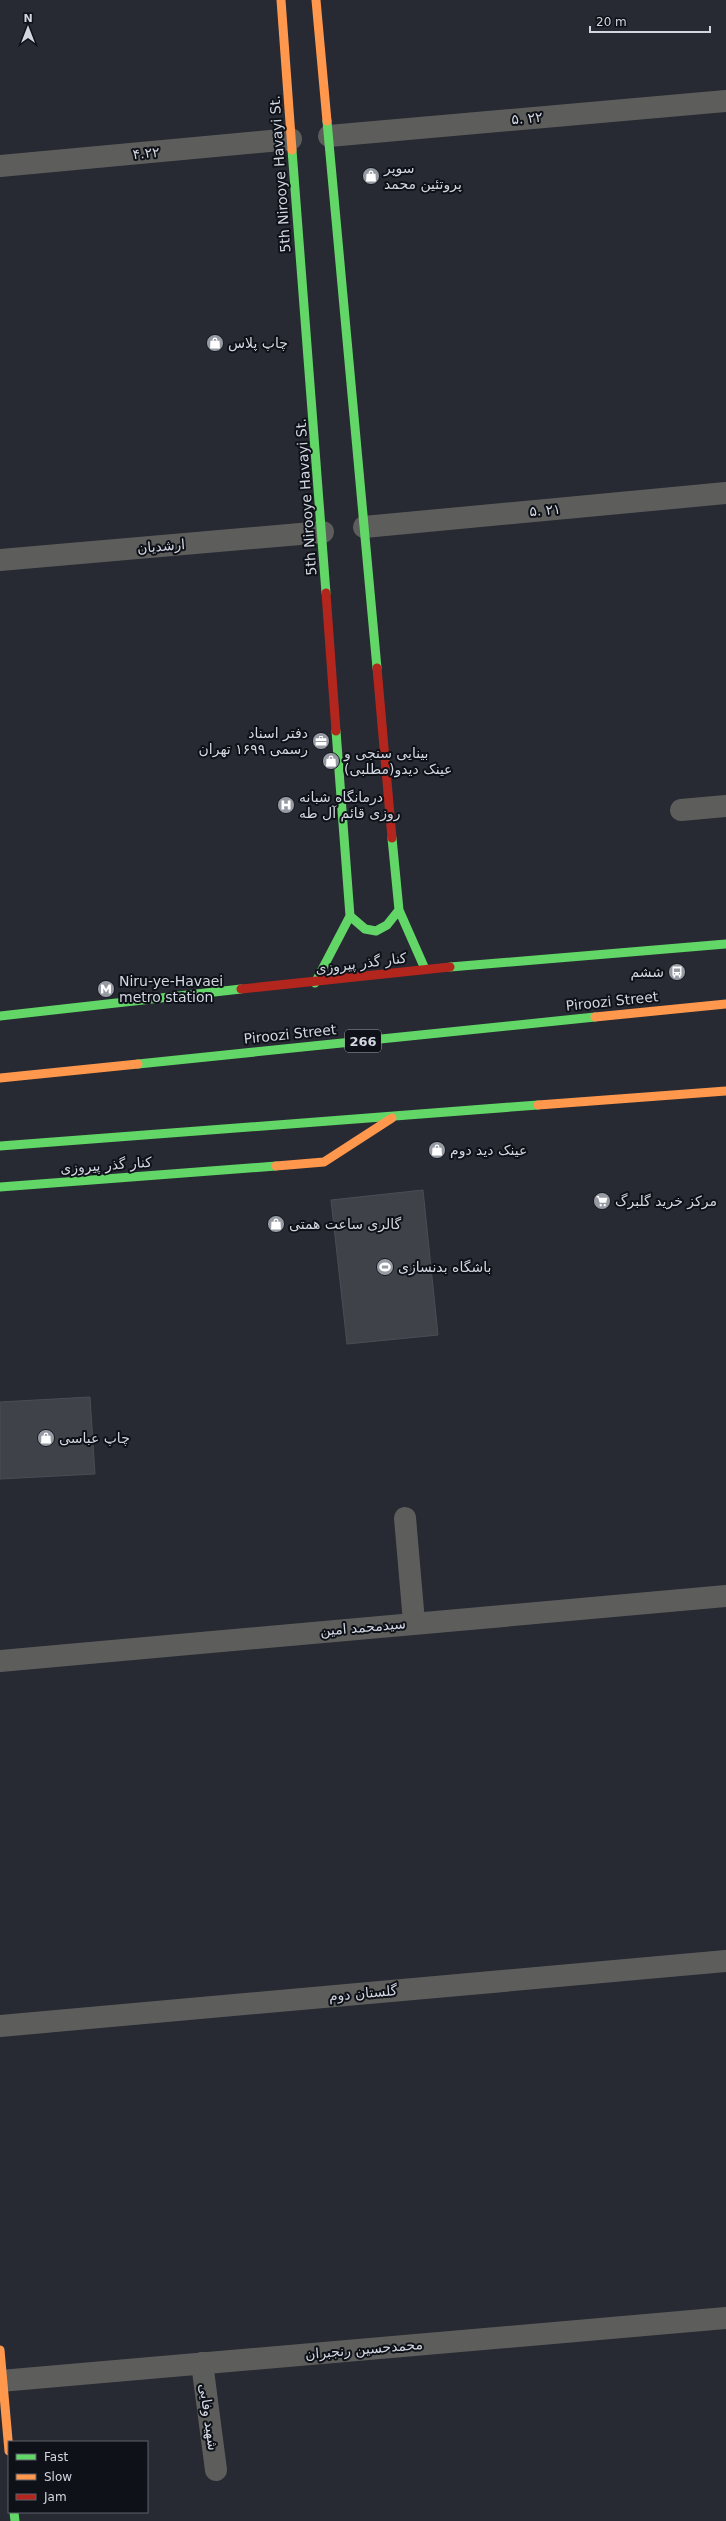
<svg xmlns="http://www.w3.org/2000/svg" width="726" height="2521" viewBox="0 0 726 2521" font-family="'DejaVu Sans','Noto Naskh Arabic',sans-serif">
<rect width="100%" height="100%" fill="#272a32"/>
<path fill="#3f4249" stroke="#4b4d55" d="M423 1190 438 1335 347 1344 331 1200Z
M90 1397 95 1474 0 1479V1402Z"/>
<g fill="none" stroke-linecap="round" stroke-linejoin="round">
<path stroke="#5d5e5c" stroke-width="22" d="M329 136 726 101
M0 166 291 139
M364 527 726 493
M0 560 323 532
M681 810 726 806
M405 1518 414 1622
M0 1661 726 1596
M0 2026 726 1961
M202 2363 216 2470
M0 2381 726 2318"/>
<path stroke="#63d668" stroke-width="9" d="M327 121 377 668
M292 150 326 593
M392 838 399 910 425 969
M350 916 365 929 376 931 387 925 399 910
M450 967 726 944
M315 983 350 916 336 731
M0 1016 241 989
M138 1064 595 1017
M0 1146 538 1105
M0 1187 276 1166
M14 2512 15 2521"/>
<path stroke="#ff974d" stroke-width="9" d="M281 0 292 150
M316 0 327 121
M595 1017 726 1004
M0 1078 138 1064
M538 1105 726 1091
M276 1166 324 1162 392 1118
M0 2350 9 2451"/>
<path stroke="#b3261e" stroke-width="9" d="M326 593 336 731
M377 668 392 838
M241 989 450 967"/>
</g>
<defs>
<g id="shop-disc" transform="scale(0.9)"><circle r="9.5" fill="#969aa3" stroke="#0e1118"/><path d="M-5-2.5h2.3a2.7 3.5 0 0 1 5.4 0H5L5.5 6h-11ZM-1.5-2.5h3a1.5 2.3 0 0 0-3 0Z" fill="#fff"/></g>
<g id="office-disc" transform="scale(0.9)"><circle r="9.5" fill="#969aa3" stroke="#0e1118"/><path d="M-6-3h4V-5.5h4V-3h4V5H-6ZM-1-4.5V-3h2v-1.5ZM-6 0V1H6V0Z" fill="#fff"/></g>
<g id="hospital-disc" transform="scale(0.9)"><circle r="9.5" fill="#969aa3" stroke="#0e1118"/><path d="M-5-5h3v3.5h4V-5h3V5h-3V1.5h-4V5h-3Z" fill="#fff"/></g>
<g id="bus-disc" transform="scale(0.9)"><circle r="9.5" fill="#969aa3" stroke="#0e1118"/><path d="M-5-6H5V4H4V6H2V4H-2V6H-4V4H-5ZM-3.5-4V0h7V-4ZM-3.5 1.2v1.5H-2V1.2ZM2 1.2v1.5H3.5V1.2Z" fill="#fff"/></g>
<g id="metro-disc" transform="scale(0.9)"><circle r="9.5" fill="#969aa3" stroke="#0e1118"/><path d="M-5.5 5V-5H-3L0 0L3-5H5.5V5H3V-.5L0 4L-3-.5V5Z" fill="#fff"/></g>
<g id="supermarket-disc" transform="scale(0.9)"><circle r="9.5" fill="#969aa3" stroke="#0e1118"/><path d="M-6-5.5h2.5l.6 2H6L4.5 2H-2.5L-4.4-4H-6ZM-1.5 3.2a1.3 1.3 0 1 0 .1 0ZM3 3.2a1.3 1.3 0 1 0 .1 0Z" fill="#fff"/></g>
<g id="stadium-disc" transform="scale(0.9)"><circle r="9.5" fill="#969aa3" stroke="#0e1118"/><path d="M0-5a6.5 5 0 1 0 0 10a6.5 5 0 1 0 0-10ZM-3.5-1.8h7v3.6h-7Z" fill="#fff"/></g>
</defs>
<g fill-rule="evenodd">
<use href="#shop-disc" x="371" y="176"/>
<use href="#shop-disc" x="215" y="343"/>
<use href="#office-disc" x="321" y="741"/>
<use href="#shop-disc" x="331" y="761"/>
<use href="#hospital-disc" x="286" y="805"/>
<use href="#bus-disc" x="677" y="972"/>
<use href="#metro-disc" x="106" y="989"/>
<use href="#shop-disc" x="437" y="1150"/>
<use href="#supermarket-disc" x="602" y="1201"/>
<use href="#shop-disc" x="276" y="1224"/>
<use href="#stadium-disc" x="385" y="1267"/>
<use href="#shop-disc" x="46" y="1438"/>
</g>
<g text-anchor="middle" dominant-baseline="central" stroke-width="4" stroke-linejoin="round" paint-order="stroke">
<rect fill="#0e1118" stroke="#979ba4" stroke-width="1" x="345" y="1030" width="36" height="22" rx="3"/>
<g font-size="13" font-weight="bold" fill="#d2d6e0">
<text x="363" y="1041">266</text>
</g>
<g font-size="14" fill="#d2d6e0" stroke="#0e1118">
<text transform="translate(527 118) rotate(-5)">۵. ۲۲</text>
<text transform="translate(146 153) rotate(-5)">۴.۲۲</text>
<text transform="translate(280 174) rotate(-94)">5th Nirooye Havayi St.</text>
<text transform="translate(306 497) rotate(-94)">5th Nirooye Havayi St.</text>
<text transform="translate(545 510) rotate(-5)">۵. ۲۱</text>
<text transform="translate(161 546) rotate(-5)">ارشدیان</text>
<text transform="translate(361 963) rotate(-7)">کنار گذر پیروزی</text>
<text transform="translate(612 1001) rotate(-6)">Piroozi Street</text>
<text transform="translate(290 1034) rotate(-6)">Piroozi Street</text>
<text transform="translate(106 1165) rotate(-4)">کنار گذر پیروزی</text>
<text transform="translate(363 1627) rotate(-5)">سیدمحمد امین</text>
<text transform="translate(363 1993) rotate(-5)">گلستان دوم</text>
<text transform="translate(364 2349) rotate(-5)">محمدحسین رنجبران</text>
<text transform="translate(209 2417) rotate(82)">شهید وفایی</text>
</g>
<g font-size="14" fill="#d2d6e0" stroke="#0e1118" text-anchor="start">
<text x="384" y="168">سوپر<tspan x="384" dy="16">پروتئین محمد</tspan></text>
<text x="228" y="343">چاپ پلاس</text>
<text x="308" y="733" text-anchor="end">دفتر اسناد<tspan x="308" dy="16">رسمی ۱۶۹۹ تهران</tspan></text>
<text x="344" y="753">بینایی سنجی و<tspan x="344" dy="16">عینک دیدو(مطلبی)</tspan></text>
<text x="299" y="797">درمانگاه شبانه<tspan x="299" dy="16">روزی قائم آل طه</tspan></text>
<text x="664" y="972" text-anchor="end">ششم</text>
<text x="119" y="981">Niru-ye-Havaei<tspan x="119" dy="16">metro station</tspan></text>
<text x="450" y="1150">عینک دید دوم</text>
<text x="615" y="1201">مرکز خرید گلبرگ</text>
<text x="289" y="1224">گالری ساعت همتی</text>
<text x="398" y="1267">باشگاه بدنسازی</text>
<text x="59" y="1438">چاپ عباسی</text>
</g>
</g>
<rect x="8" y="2441" width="140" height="72" fill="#0e1118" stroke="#5c6068"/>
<rect x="16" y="2454" width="20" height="6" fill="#63d668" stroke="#5c6068"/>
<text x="44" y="2461" font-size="12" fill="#d2d6e0">Fast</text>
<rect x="16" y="2474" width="20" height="6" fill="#ff974d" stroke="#5c6068"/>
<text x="44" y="2481" font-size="12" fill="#d2d6e0">Slow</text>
<rect x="16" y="2494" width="20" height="6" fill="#b3261e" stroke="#5c6068"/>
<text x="44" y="2501" font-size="12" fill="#d2d6e0">Jam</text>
<g transform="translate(28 28)" stroke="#0e1118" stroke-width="3" paint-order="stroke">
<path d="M0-3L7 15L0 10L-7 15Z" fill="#d2d6e0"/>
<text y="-6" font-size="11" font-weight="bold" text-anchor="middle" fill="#d2d6e0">N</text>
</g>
<path d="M590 26v6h120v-6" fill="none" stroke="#d2d6e0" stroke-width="2"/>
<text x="596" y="26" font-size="12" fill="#d2d6e0" stroke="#0e1118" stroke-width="3" paint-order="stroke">20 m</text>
</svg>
